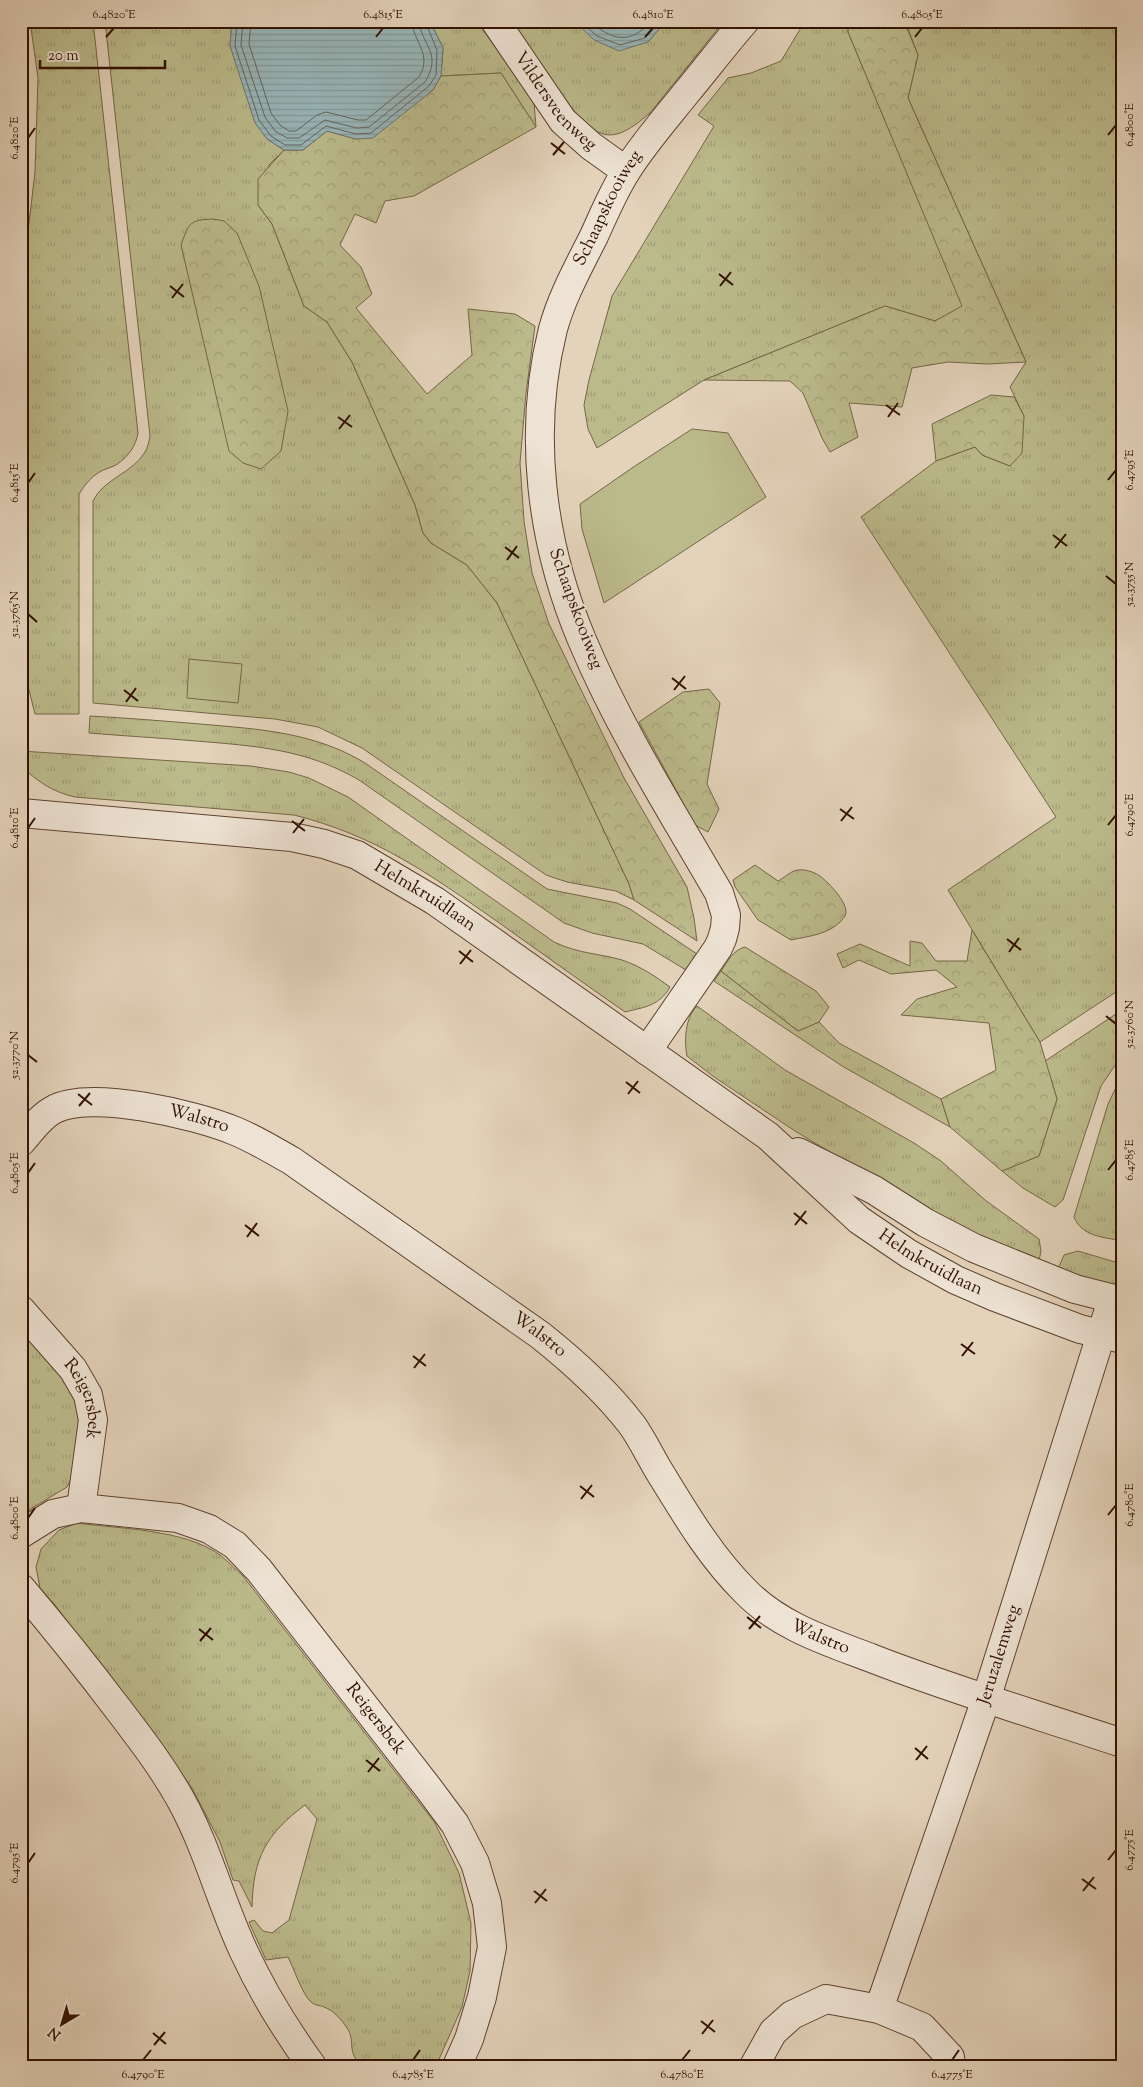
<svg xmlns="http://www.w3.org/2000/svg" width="1143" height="2087" viewBox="0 0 1143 2087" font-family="'Sorts Mill Goudy',serif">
<defs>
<pattern id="grass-tufts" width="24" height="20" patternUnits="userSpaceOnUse" patternTransform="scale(1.25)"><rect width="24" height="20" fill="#bbba8b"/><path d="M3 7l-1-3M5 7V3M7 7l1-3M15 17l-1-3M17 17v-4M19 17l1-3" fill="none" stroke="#a19f76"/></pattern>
<pattern id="forest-crowns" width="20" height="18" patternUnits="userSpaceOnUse" patternTransform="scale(1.25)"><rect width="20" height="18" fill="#bbba8b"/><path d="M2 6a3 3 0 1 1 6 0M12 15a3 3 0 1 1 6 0" fill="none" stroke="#a19f76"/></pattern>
<pattern id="water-rules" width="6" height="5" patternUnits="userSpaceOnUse" patternTransform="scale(1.25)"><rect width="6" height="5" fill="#98b6b9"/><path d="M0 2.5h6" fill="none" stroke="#839b9d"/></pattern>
</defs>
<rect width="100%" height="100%" fill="#e4d3bb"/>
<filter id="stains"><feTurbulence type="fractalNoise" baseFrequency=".004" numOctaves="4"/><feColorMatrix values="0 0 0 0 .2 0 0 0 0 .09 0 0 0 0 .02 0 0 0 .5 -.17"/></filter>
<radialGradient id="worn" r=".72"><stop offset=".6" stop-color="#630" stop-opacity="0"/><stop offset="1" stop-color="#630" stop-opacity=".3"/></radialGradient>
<path fill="url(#grass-tufts)" stroke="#766646" d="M30 21H93L138 433C136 446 128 457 116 465 111 468 103 469 98 473 90 478 84 486 79 494V714H35L21 658V291L35 172 38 78Z
M105 21H232L230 46 267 139 284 150 269 165 258 205 272 224 304 306 327 322 352 362 415 505 423 533 431 543 467 565 497 603 629 884 634 900 616 891 567 882 546 875 362 748 318 727 275 719 93 703V501C103 479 133 473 145 452 148 447 149 441 150 436Z
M430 21H477L534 103 536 127 501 73 441 76 443 48Z
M512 21H574L576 24 648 42 666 21H724L650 113C638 123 620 139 603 134 575 126 529 47 512 21Z
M805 21H849L848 32 963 306 935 321 885 306 704 380 597 448 588 429 584 405 589 380 612 296 714 126 698 115 728 78 751 73 781 61Z
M905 21H1122V988L1040 1042 948 890 1056 817 861 517 936 461 975 447 982 455 1010 466 1024 416 1010 387 1026 362 908 98 918 55Z
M90 716C127 718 164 721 200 724 258 729 314 732 365 763L547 889 617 903 630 909 697 954 686 970 643 944 592 933 564 923 359 780C306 749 256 746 196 741 161 738 125 736 89 733Z
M21 751 251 766 289 772 309 778 348 797 554 942C579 954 598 953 622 960 640 966 655 976 670 987 659 1006 645 1007 625 1012 582 982 540 952 498 922 429 874 377 836 294 815L75 797C53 792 38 782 21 766Z
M721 971 798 1031 819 1022 839 1043 941 1099 950 1127 842 1066 714 981Z
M697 1006 785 1070 914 1143 941 1161 985 1200 1039 1239 1041 1251 1038 1266 961 1230 865 1173 795 1131 714 1077 687 1056C684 1040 685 1018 697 1006Z
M1122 1010V1055L1101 1086 1063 1200 1055 1207 1023 1188 1002 1171 1039 1156 1057 1099 1045 1061Z
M1122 1075V1241C1104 1237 1082 1237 1074 1217L1108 1104Z
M1078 1251 1122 1264V1290L1057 1271 1064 1255Z
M21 1326 50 1357 76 1400 82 1426 75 1471 67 1487 21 1515Z
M77 1523C120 1529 184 1529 220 1555 228 1561 235 1569 243 1576L435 1823 459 1873 471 1923 470 1971 462 2007 436 2066H361C346 2050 356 2041 347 2028 342 2020 333 2010 324 2007 319 2005 315 2006 310 2001 302 1993 294 1969 288 1957L266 1960 249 1922 254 1920 263 1931 272 1933 289 1920 317 1819 305 1805C266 1834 253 1858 252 1907L239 1881 233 1880 220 1842 192 1788 55 1605 40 1588 36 1567 41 1549 59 1530Z"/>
<path fill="url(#forest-crowns)" stroke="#766646" d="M849 21H904L918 55 908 98 1026 362 987 364 948 362 912 368 902 407 849 403 858 437 830 452 822 438 803 393 790 381 704 380 885 306 935 321 962 306 848 32Z
M501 73 536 127 414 196 385 201 376 223 355 214 340 245 361 267 372 294 356 308 427 394 472 355 468 309 515 314 535 326 526 393 520 463 524 521 532 573 549 624 624 778 687 887 694 918 697 941 634 900 629 884 497 603 467 565 431 543 423 533 415 505 352 362 327 322 304 306 272 224 258 205V179L284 150H303L327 131 356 139 433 90 441 76Z
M213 219 224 221 237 233 259 286 288 411 281 451 261 469 243 463 229 451 181 245C189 223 189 220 213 219Z
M991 395 1014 397 1024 416 1022 453 1010 466 982 455 975 447 936 461 932 424Z
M709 689 720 703 707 784 719 809 708 832 695 825 639 722 683 692Z
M755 865 778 881C784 878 792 870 798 870 805 869 814 872 820 876 828 882 851 905 845 916 833 934 810 936 791 940L758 920 735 887 733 880Z
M972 930 1040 1042 1057 1099 1039 1156 1002 1171 950 1127 941 1099 996 1070 989 1023 901 1015 917 999 957 987 936 970 891 974 859 960 843 968 837 954 860 944 910 966V941L922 943 936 961H967Z
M745 947 816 991 829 1007 819 1022 798 1031 721 971C728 961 733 950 745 947Z"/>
<path fill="#bbba8b" stroke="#766646" d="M692 429 728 433 766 497 604 603 582 529 580 504 632 468Z
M189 659 242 664 238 703 187 698Z"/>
<path fill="url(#water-rules)" stroke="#6f746f" d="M232 21H430L443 48 441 76 433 90 373 138 356 139 327 131 303 150H284L267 139 255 123 230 46Z
M574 21H666L648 42 619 51 594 40Z"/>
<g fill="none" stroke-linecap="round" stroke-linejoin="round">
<path stroke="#64645d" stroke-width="1" d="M237 21 235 46 259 120 271 136 285 145H301L326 126 356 134 371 133 429 86 436 75 437 50 425 21
M243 21 241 45 265 117 275 131 287 138H299L325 120 357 128 369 127 425 82C443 53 421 45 419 21
M251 21 249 44 271 113 280 125 289 131H296L317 115 326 112 358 120H366L419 77C433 54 413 42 412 21
M580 21 597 36 620 45 645 38 660 21
M590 21C612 41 631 45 651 21"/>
<g stroke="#5e4230" stroke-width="30">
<g id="minor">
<path id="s1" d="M495 21 563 121 591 146 626 171"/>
<path id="s2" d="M647 1051 718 948 722 939 725 928 726 915 719 893C671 810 619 728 582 640 541 543 527 432 553 329 562 296 579 266 594 236 604 214 614 190 627 170 644 143 666 118 686 93 706 69 725 44 745 21"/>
<path id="s3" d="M21 1142C31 1131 40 1117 53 1110 89 1089 197 1115 235 1131 255 1139 274 1151 292 1161L540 1335C574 1362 606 1391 632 1425 642 1439 650 1456 659 1471 685 1513 709 1555 745 1591 779 1626 826 1641 871 1658 953 1690 1038 1715 1122 1743"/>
<path id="s4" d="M21 1310 73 1369 88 1395 93 1420 81 1508"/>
<path id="s5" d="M21 1534 53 1514 81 1508 178 1518 209 1529 235 1545 259 1570 429 1789 455 1824 475 1863 487 1903 492 1947 482 1997 469 2039 457 2066"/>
<path d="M21 1588C54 1627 87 1668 118 1709 141 1739 164 1769 182 1802 208 1850 221 1903 244 1952 263 1993 286 2030 312 2066"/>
<path id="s6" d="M879 2009 986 1699 1112 1300"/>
<path d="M754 2066 773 2032 792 2015 826 1999 879 2009 922 2027 950 2057 951 2066"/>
</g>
</g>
<g stroke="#5e4230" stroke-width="30">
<g id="tertiary">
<path id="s7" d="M21 813 292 837 324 844 357 855 435 901 768 1136 859 1220 909 1254 956 1280 995 1297 1080 1329 1122 1339"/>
<path d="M798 1152 874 1190 926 1223 974 1248 1075 1289 1122 1301"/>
</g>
</g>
<use href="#minor" stroke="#ede2d3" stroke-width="28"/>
<use href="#tertiary" stroke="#ede2d3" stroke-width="28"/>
</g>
<path fill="none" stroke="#311101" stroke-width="2" d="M106 37 114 28M376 37 383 28M645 37 653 28M915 37 922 28M1108 135 1116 125M28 138 35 128M551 143 565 154M553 155 564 142M719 274 733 285M170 286 184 297M720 286 731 272M172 298 183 284M886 405 900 415M338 417 352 427M888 417 898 403M339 429 350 415M1108 480 1116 470M28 483 35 473M1053 535 1067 546M505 547 519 558M1055 548 1066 534M507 560 517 546M1106 576 1116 584M28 614 37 622M672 678 686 689M124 690 138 701M674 690 685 676M126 702 136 688M840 809 854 819M292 821 305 831M841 821 852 807M1108 825 1116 815M28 828 35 818M293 833 304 819M1007 939 1021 950M459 951 473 962M1009 952 1019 938M460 964 471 950M1106 1016 1116 1024M28 1055 37 1062M626 1082 640 1093M78 1094 92 1105M628 1094 638 1081M79 1106 90 1093M1108 1170 1116 1160M28 1173 35 1163M794 1213 807 1224M245 1225 259 1236M795 1225 806 1211M247 1237 257 1223M961 1344 975 1354M413 1356 426 1366M962 1356 973 1342M414 1368 425 1354M580 1486 594 1497M581 1499 592 1485M1108 1515 1116 1505M28 1518 35 1508M747 1617 761 1628M199 1629 213 1640M749 1629 760 1616M200 1641 211 1628M915 1748 928 1759M366 1760 380 1771M916 1760 927 1746M368 1772 379 1758M1108 1860 1116 1850M28 1863 35 1853M1082 1879 1096 1889M534 1891 547 1901M1083 1891 1094 1877M535 1903 546 1889M701 2021 715 2032M153 2033 166 2044M702 2034 713 2020M154 2045 165 2032M143 2060 151 2050M413 2060 420 2050M682 2060 690 2050M952 2060 959 2050"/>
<g text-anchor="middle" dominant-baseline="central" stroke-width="4" stroke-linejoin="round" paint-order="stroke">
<g font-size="18" fill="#311101" stroke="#ede2d3">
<text stroke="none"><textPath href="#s1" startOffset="101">Vildersveenweg</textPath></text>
<text stroke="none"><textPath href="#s2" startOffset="921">Schaapskooiweg</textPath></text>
<text transform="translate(575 609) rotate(70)">Schaapskooiweg</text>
<text stroke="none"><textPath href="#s7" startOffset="419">Helmkruidlaan</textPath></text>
<text stroke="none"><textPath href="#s3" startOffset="194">Walstro</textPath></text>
<text stroke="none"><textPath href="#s7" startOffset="1045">Helmkruidlaan</textPath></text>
<text stroke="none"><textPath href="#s3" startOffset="599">Walstro</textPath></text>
<text stroke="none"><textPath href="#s4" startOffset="111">Reigersbek</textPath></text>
<text stroke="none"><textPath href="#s3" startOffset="1019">Walstro</textPath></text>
<text stroke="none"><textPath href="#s6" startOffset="374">Jeruzalemweg</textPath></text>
<text stroke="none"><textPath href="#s5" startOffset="451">Reigersbek</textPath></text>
</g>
</g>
<rect width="1143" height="2087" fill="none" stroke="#e4d3bb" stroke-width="55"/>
<g transform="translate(62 2024) rotate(218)" stroke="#ede2d3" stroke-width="4" paint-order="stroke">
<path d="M0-4L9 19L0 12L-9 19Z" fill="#311101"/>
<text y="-8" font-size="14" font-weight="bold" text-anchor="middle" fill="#311101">N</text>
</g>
<path d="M40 60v8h125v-8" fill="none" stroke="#311101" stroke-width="2.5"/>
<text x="48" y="60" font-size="15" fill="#311101" stroke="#ede2d3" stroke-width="4" paint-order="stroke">20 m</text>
<rect x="28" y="28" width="1088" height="2032" fill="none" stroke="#311101" stroke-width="2"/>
<g font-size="12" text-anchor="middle" fill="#311101">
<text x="114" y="18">6.4820°E</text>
<text x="383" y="18">6.4815°E</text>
<text x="653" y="18">6.4810°E</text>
<text x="922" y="18">6.4805°E</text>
<text transform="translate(1129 125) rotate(-90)" y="4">6.4800°E</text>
<text transform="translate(14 138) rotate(-90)" y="4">6.4820°E</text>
<text transform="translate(1129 470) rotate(-90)" y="4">6.4795°E</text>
<text transform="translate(14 483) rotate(-90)" y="4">6.4815°E</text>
<text transform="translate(1129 584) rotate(-90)" y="4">52.3755°N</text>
<text transform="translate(14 614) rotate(-90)" y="4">52.3765°N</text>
<text transform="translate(1129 815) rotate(-90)" y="4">6.4790°E</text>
<text transform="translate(14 828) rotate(-90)" y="4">6.4810°E</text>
<text transform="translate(1129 1024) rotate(-90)" y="4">52.3760°N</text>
<text transform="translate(14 1055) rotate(-90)" y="4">52.3770°N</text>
<text transform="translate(1129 1160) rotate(-90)" y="4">6.4785°E</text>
<text transform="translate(14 1173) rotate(-90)" y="4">6.4805°E</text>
<text transform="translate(1129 1505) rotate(-90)" y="4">6.4780°E</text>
<text transform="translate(14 1518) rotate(-90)" y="4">6.4800°E</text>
<text transform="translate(1129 1850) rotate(-90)" y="4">6.4775°E</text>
<text transform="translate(14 1863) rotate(-90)" y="4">6.4795°E</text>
<text x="143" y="2078">6.4790°E</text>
<text x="413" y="2078">6.4785°E</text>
<text x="682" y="2078">6.4780°E</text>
<text x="952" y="2078">6.4775°E</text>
</g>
<rect width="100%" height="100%" filter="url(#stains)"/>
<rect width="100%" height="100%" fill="url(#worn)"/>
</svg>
